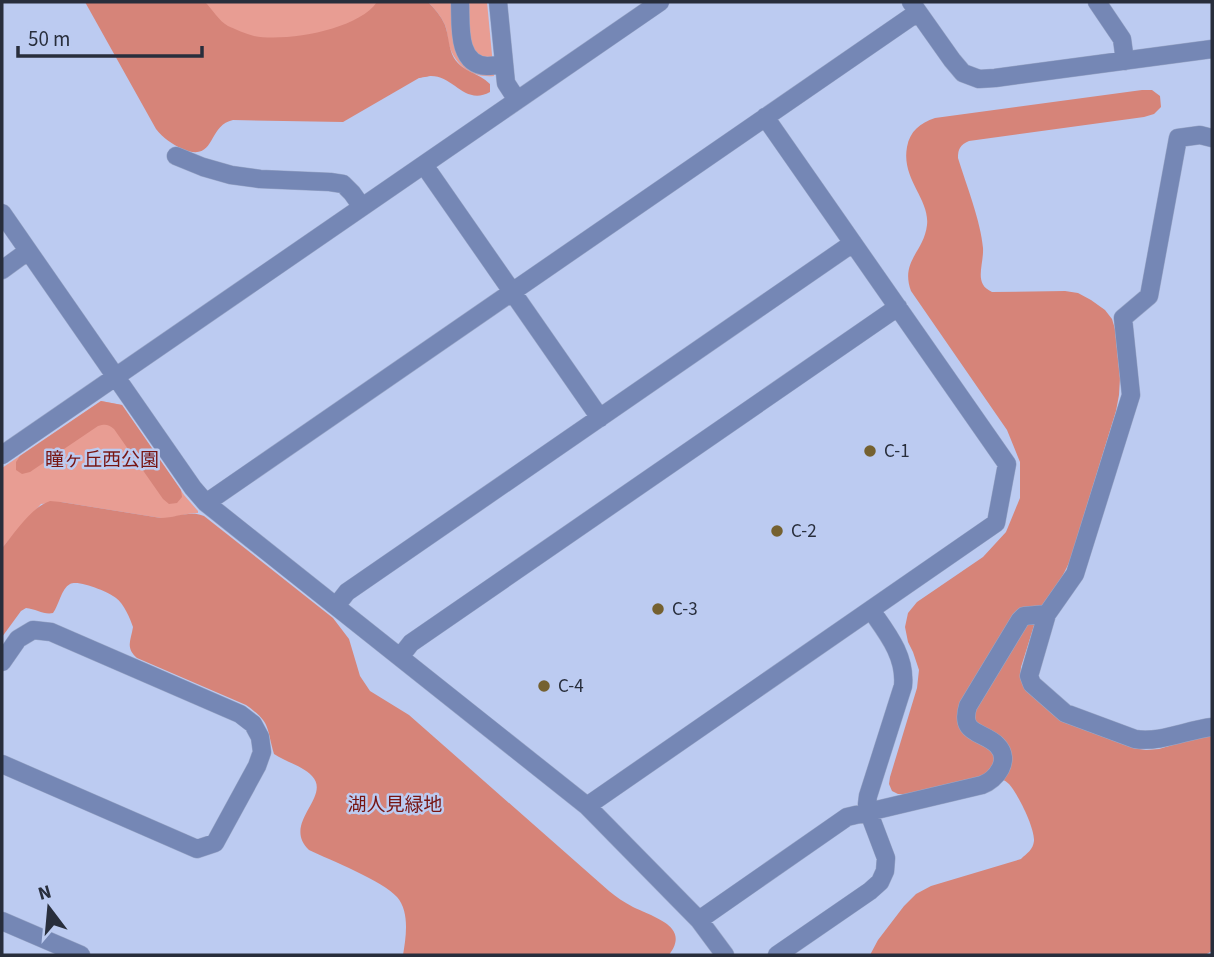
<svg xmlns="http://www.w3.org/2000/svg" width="1214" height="957" viewBox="0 0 1214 957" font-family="'Source Sans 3','Noto Sans JP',sans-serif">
<rect width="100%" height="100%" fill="#bccbf1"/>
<path fill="#e89d93" d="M157 2H394L383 21 231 56Z
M428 2H487L494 76C473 78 457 67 450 48 447 41 448 32 445 25 441 16 435 9 428 2Z
M101 401 122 405 184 495 198 511V513C185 513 174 519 161 518L61 502 41 504 2 548V468Z"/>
<path fill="#d68479" d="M85 2H205C212 9 219 21 228 26 235 29 246 34 254 36 286 42 358 30 377 2H428C435 9 441 16 445 25 449 36 448 47 454 58 464 73 478 72 490 84V92C465 106 454 76 431 76 430 76 420 78 419 78L343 122 233 120C206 126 217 163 182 149 172 144 163 138 156 129Z
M1142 90H1152L1160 96 1161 107 1154 114 1144 117 969 141C960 145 958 149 958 158 966 184 981 222 983 248 984 265 973 284 992 292L1065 291 1078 293 1091 300 1105 310 1112 319 1115 329 1120 378 1119 395 1116 411 1070 561 1061 579 1039 610 1021 667 1020 678 1025 689 1061 721 1133 748 1146 750 1159 749 1196 738 1212 736V951L1205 955H870L878 940 904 906 916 894 931 886 1021 859C1027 853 1033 850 1034 841 1035 828 1018 794 1009 784 1005 780 999 778 994 776L907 794H898L892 791 889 784 890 777 917 688 919 670 913 652 908 642 905 627 908 613 917 602 983 557 1006 532 1020 498V462L1007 430 911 291C900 261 924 252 927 225 930 199 901 179 907 147 910 131 920 123 935 118Z
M101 401 122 405 181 490 182 497 177 503 169 504 163 499 114 429C108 424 105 424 98 426L30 472 22 474 16 470V462L20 456Z
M50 501 61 502 161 518C176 518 189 510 204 516L333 618 349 639 360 676 370 691 409 715 609 891C616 897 624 902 633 907 643 912 666 920 672 929 679 938 675 947 669 955H403C406 937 410 912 397 897 383 881 330 860 309 850 281 823 332 797 312 776 303 766 286 762 274 754 266 726 271 723 246 705L137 658C125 648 131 640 133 627 130 618 124 604 116 598 109 592 78 579 70 584 61 589 59 605 53 613 44 615 36 609 26 608L21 611 2 637V548C16 532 30 508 50 501Z"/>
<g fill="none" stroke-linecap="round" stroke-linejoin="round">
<g stroke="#9ba8c9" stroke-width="19">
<path id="minor" d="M460 2C461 23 456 65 487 66 492 66 498 65 504 64
M498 2 506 83 517 100
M911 2 952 60 963 73 979 79 995 78 1212 49
M1097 2 1122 39 1125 61
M1212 138 1200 135 1178 138 1149 296 1123 318 1131 395 1075 574 1047 614 1029 676 1032 684 1065 713 1135 739C1161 743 1186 730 1212 727
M176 156 203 167 231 175 260 179 330 182 343 184 352 193 362 207
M424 165 600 418
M2 213 193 488 206 503 587 806 699 920 725 955
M2 270 28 251
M2 455 660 2
M206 503 918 12
M336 606 347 592 853 243
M400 657 411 643 898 307
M2 662 18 639 33 630 51 632 240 714 253 724 260 737 262 752 257 766 215 843 197 849 2 764
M587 806 996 523 1007 464 765 117
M699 920 847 817 982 785C996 780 1012 760 997 745 983 731 959 735 968 706L1020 620 1024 616 1047 614
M2 921 81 955
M777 955 870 891 880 882 885 871 886 858 869 813 867 804 868 796 903 686C906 656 887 633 871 610"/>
</g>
<use href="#minor" stroke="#7587b5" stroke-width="18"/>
</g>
<g fill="#756130" stroke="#bccbf1" stroke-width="2.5">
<circle cx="870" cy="451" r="7"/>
<circle cx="777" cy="531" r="7"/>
<circle cx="658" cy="609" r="7"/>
<circle cx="544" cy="686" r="7"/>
</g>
<g text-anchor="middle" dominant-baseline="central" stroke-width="5" stroke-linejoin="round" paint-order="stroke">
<g font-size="19" fill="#282e3c" stroke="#bccbf1" text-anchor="start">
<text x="884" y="451">C-1</text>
<text x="791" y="531">C-2</text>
<text x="672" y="609">C-3</text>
<text x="558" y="686">C-4</text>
</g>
<g font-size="19" fill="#771512" stroke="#bccbf1">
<text x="102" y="460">瞳ヶ丘西公園</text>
<text x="395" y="805">湖人見緑地</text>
</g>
</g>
<rect width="1214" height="957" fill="none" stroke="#282e3c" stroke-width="7"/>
<g transform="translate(49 908) rotate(344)" stroke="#bccbf1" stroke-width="5" paint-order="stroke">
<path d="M0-5L12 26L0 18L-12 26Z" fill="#282e3c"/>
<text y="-10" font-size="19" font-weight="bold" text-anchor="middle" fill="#282e3c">N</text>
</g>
<path d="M18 46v10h184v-10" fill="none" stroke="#282e3c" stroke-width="3.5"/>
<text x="28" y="46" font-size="21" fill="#282e3c" stroke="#bccbf1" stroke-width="5" paint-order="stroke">50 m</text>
</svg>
